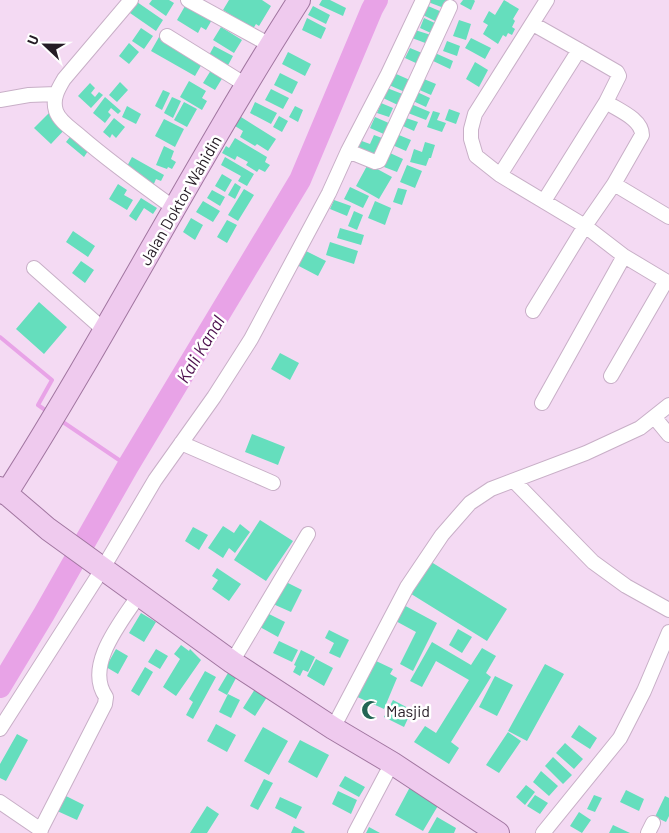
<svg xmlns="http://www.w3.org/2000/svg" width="669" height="833" viewBox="0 0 669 833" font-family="Barlow,sans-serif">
<rect width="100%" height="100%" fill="#f4daf3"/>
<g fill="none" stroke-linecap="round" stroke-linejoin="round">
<path stroke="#e8a3e7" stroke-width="4" d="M0 337 52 380 38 405 48 412
M60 420 128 466"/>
<path stroke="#e8a3e7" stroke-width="22" d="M0 687 44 614 128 466 300 180 372 9 377 0"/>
</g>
<path fill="#65debd" d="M152 0H169L174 3 166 16 149 4Z
M229 0H262L271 6 259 26 256 24 253 29 223 10Z
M322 0H330L346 8 343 16 319 5Z
M429 0H447L444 8 428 2Z
M463 0H474L475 1 471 10 460 4Z
M504 0 519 9 513 19 515 21 512 27 515 29 512 35 508 33 506 37 503 35 498 44 483 34 488 25 483 22 489 11 495 15Z
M137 2 163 20 156 31 130 13Z
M192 5 213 18 206 30 201 27 198 33 177 20 185 6 190 9Z
M313 6 330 15 326 24 308 15Z
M428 6 442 12 437 22 423 15Z
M307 18 326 28 321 39 302 30Z
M424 18 437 24 433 34 420 28Z
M459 20 471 24 466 40 453 36Z
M221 27 242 40 234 53 213 40Z
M141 28 153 36 144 49 132 41Z
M415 30 431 35 428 44 412 38Z
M159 37 203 62 195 76 151 51Z
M471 38 491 48 485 59 465 48Z
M447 41 460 46 457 56 443 51Z
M129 43 139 52 129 64 119 56Z
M214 46 233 56 226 69 207 59Z
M410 48 422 53 418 64 405 58Z
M288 52 311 64 305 76 282 64Z
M435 53 453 61 450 69 431 60Z
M475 62 488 70 479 87 466 79Z
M213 67 223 77 215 90 203 83Z
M280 73 298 82 292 94 274 85Z
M394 73 412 81 407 93 389 85Z
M419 77 436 84 431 95 415 88Z
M189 81 206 91 202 98 207 101 202 110 180 97Z
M120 82 128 90 117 102 109 95Z
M90 83 95 88 91 93 95 97 99 92 103 95 91 108 78 96Z
M387 88 405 95 400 106 383 98Z
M271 89 289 98 283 109 265 100Z
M163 90 170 93 162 110 155 106Z
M417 92 430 98 426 107 413 101Z
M105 97 121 111 118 114 111 108 108 112 111 115 105 123 93 113Z
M172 97 181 101 173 118 164 113Z
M184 102 197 109 187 127 174 120Z
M255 102 277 113 271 124 250 113Z
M381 103 393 108 389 117 377 113Z
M411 104 430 112 426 120 408 113Z
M127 106 141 114 136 124 122 117Z
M295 106 303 110 298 122 289 117Z
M449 109 460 113 456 124 445 120Z
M51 111 67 127 51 144 34 128Z
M433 111 440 113 437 120 446 123 442 132 427 127Z
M279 116 288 121 282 132 273 127Z
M241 117 276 139 268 151 257 144 255 146 240 137 243 131 235 126Z
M375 117 391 124 386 135 370 128Z
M114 118 125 127 116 138 112 134 110 138 103 132Z
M406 118 418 122 414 131 403 126Z
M164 119 184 129 175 147 155 136Z
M73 133 88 151 84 157 66 142Z
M394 133 411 140 406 151 390 144Z
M374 135 382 138 375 156 355 148 359 140 370 144Z
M235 138 267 157 265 162 270 165 265 172 259 169 257 172 246 165 248 162 237 156 235 160 222 153 226 146 229 148Z
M425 142 435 145 431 158H429L426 166 410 162 414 149 422 152Z
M164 146 174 151 171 159 176 162 172 169 168 167 167 169 156 165Z
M390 153 403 159 397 172 384 167Z
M132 157 164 175 161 181 156 179 153 186 125 170Z
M225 157 254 174 247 186 238 181 241 176 221 165Z
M368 164 392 177 379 199 356 186Z
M407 165 422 171 415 188 400 182Z
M222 174 232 180 225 192 215 186Z
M235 183 241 187 235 199 228 195Z
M118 184 127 190 124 195 133 200 127 210 109 199Z
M350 187 369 196 363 208 344 199Z
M398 188 407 190 402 205 393 202Z
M244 189 254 195 238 221 228 215Z
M212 190 225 197 220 206 207 198Z
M141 198 157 208 153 214 144 208 136 221 129 216Z
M334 200 351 206 347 216 330 209Z
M203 201 220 211 213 222 196 212Z
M375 201 391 208 385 225 368 218Z
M354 211 363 215 357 230 348 226Z
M191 218 203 225 195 240 183 232Z
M227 220 237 225 227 243 217 237Z
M340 228 364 235 361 245 337 238Z
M73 231 95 246 88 257 66 242Z
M330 242 358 251 354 264 326 255Z
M302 249 326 261 318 276 295 264Z
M81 261 94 270 85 283 72 273Z
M39 302 67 327 44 354 16 329Z
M280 353 299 363 290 380 271 369Z
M252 434 285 447 278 465 245 452Z
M260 520 293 541 266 581 234 560Z
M240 524 250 532 235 553 229 548 223 558 208 548 223 526 234 533Z
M193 527 208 535 199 550 185 541Z
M428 560 507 609 487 641 408 592Z
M217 568 241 584 229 601 212 589 218 580 212 576Z
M284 581 302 590 291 612 273 604Z
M400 603 437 623 413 671 400 664 416 632 392 619Z
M141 613 156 622 144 642 129 633Z
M267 613 285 622 278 637 260 627Z
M458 629 472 637 462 653 449 645Z
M329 630 349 640 340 658 329 653 334 643 325 638Z
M279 641 298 650 292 662 273 653Z
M432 642 471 665 482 648 496 656 486 673 491 677 451 742 459 748 449 764 414 742 425 726 436 733 469 680 436 661 422 687 410 681Z
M181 645 189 651 190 649 201 660 176 696 163 687 180 659 174 654Z
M116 649 128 656 118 674 106 667Z
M156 649 168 656 160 669 148 662Z
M301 650 315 657 308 672 303 670 300 676 293 672 296 666 294 665Z
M316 659 333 668 324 686 307 676Z
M374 660 393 669 390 674 397 678 384 709 353 695Z
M545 664 564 674 527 741 508 731Z
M145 667 153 672 139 696 131 691Z
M205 671 216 677 193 719 186 715 193 702 189 699Z
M228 673 236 678 227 695 218 690Z
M495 676 513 685 497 716 479 707Z
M255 689 267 697 255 716 243 708Z
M228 694 240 700 231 718 219 712Z
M393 700 412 710 404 727 384 717Z
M216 724 236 735 227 752 207 741Z
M579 725 597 738 590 749 571 737Z
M263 727 288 741 269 775 244 761Z
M508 732 521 741 499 773 486 765Z
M17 734 28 740 6 781 0 778V764Z
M300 740 329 755 317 778 288 762Z
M565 743 583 759 574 769 556 753Z
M553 757 572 775 563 784 545 766Z
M541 771 558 786 549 796 533 782Z
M345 776 365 787 359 797 339 786Z
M264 779 273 783 258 810 250 806Z
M526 785 535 792 525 805 516 797Z
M410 787 439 804 423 831 395 815Z
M626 790 644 799 639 811 620 802Z
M338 791 357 800 351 814 332 804Z
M62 794 84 805 77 820 55 810Z
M535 795 548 803 540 814 527 806Z
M594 795 602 798 595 812 587 809Z
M665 796 669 798V816L666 822 655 817Z
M280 797 302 807 296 819 275 808Z
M207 806 219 814 207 833H190Z
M579 812 591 820 582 833 570 826Z
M437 817 456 828 454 833H428Z
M613 825 630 833H609Z
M294 826 305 832 304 833H291Z
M369 827 380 833H366Z"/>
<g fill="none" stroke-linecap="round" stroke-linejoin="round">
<g stroke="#c8afc7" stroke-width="16">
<path id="street" d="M131 0 64 79C58 89 52 99 56 111 59 121 72 129 80 136 110 162 142 185 174 208
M188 0 270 45
M547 0 475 114 471 129V139L476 156 500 175 585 226 624 256 669 283
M167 36 246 85
M0 100 29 95 56 94
M348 151 375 162 379 161 450 7
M500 175 579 50 533 24
M614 184 669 217
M544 201 606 102 619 76 617 72 579 50
M34 268 104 330
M533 311 585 226 614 184 642 135C642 119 618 110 606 102
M611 376 666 281
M542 403 624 256
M655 418 669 435
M181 443 273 483
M514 481 593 562 626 586 669 610
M232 662 308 534
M333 728 407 587 442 535 470 503 491 489 586 453 640 428 669 405
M0 729 103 568 155 480 214 397 251 339 329 193 348 151 388 74 423 0
M0 802 41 830
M39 833 105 704 106 697C84 666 121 622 139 595
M355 833 392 763
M543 833 620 738 644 691 669 632
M648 833 653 823"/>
</g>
<g stroke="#a176a0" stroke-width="24">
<path id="primary" d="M0 488 48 529 232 662 333 728 392 763 498 833
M6 494C109 332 196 161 299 0"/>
</g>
<use href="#street" stroke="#fff" stroke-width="14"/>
<use href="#primary" stroke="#efcaee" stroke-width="22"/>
</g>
<defs>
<g id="mosque-bare" transform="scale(1.5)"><path d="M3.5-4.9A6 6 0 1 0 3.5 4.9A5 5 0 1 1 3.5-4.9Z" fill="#246655" stroke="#fff" stroke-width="2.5" paint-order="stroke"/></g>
</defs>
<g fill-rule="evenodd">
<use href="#mosque-bare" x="371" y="710"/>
</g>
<g text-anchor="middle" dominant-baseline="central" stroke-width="5" stroke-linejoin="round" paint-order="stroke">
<g font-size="16" fill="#251c25" stroke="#fff">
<text transform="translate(180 200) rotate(-60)">Jalan Doktor Wahidin</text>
</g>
<g font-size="16" fill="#251c25" stroke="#fff" text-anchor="start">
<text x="386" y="710">Masjid</text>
</g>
<g font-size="18" font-style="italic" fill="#4d104e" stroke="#fff">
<text transform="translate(200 349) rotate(-59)">Kali Kanal</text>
</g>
</g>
<g transform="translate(45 45) rotate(292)" stroke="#ffffff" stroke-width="4" paint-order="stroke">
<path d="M0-4L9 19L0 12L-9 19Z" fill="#251c25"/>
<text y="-8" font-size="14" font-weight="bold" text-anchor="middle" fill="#251c25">U</text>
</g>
</svg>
